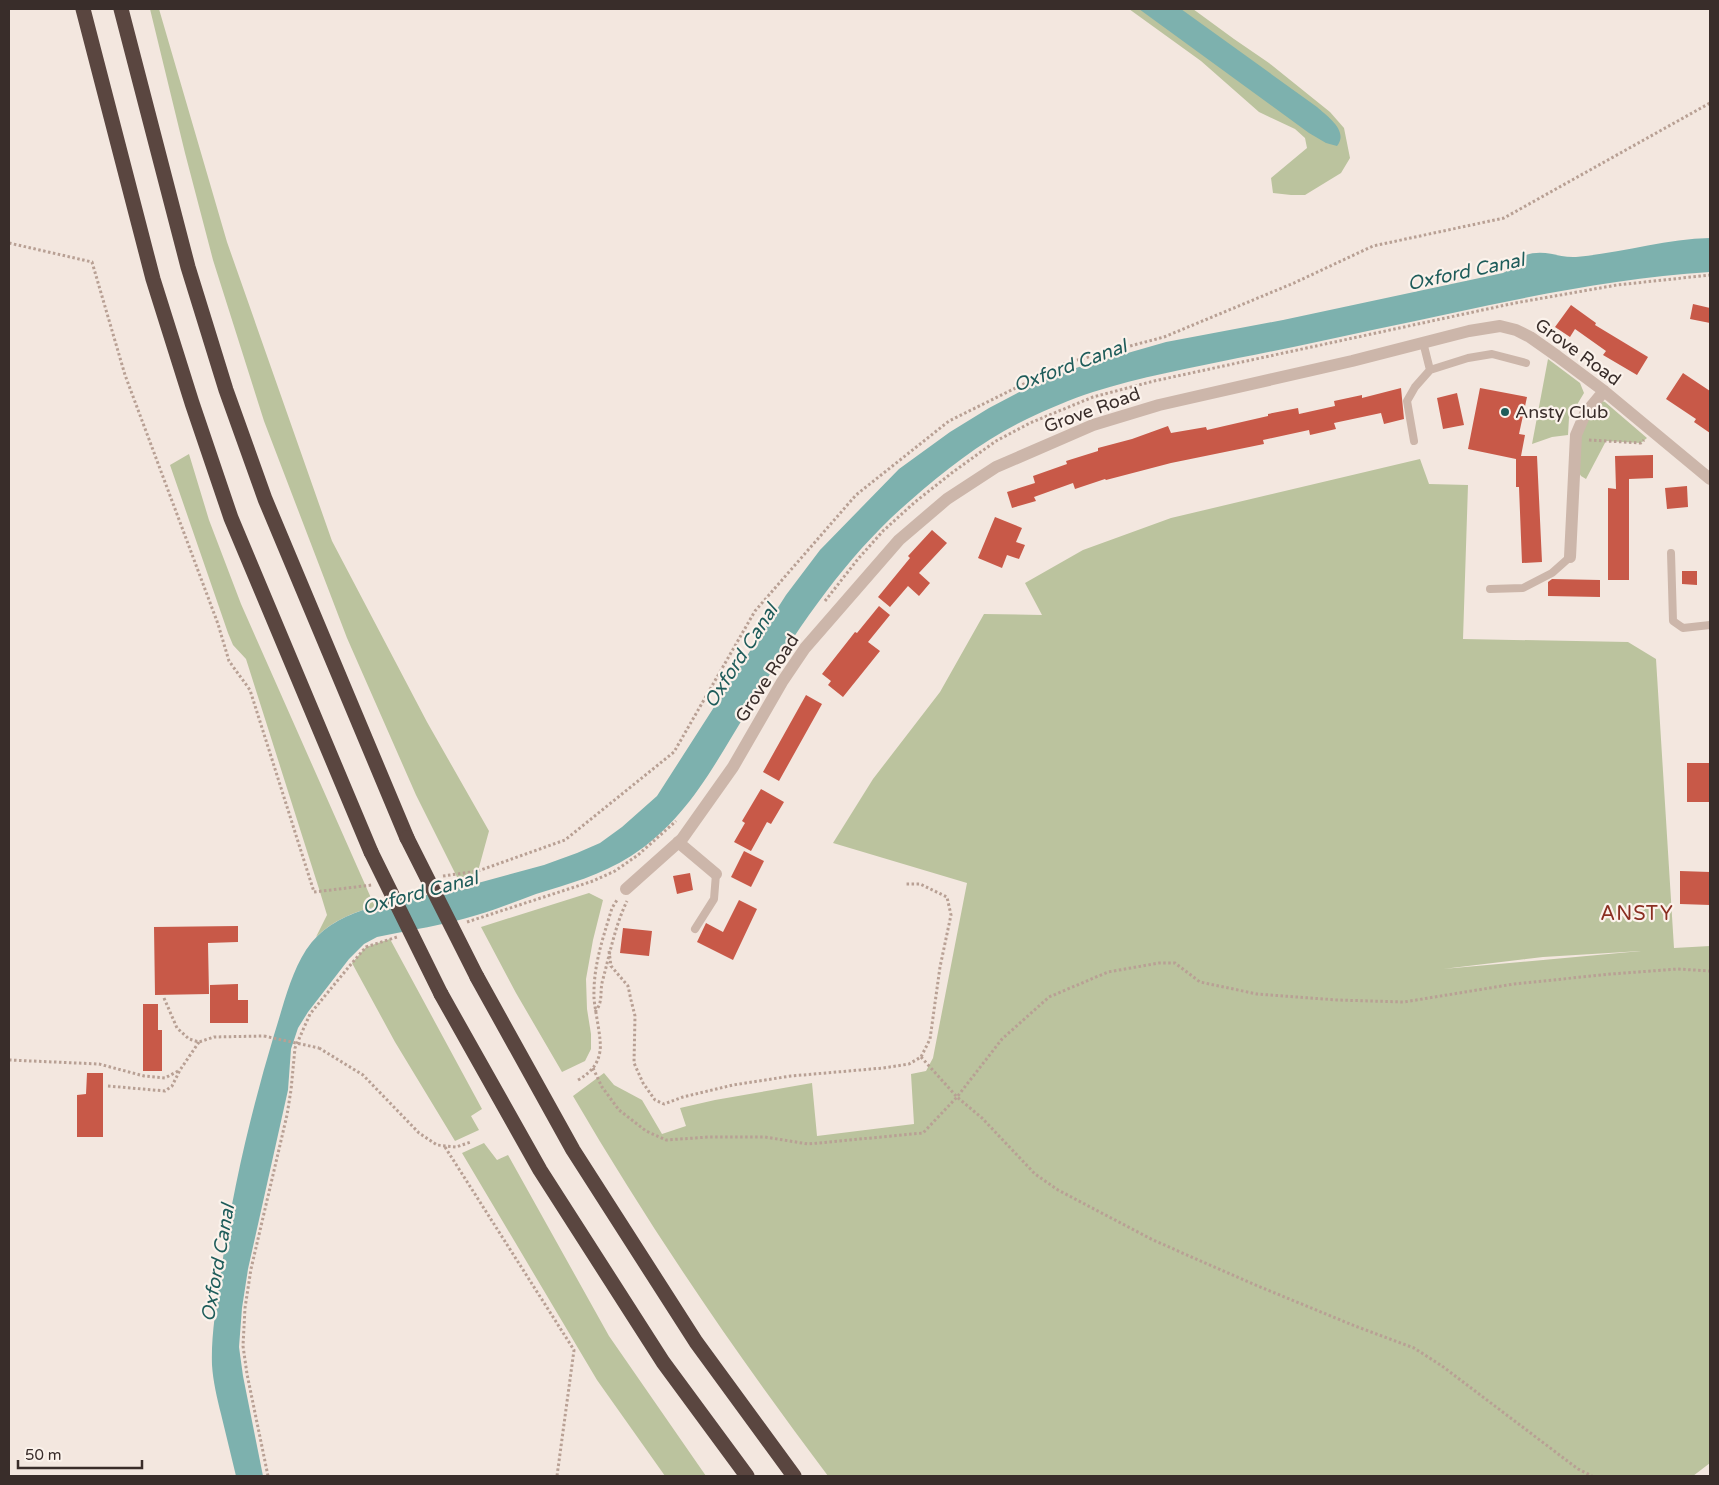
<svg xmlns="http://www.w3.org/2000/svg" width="1719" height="1485" viewBox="0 0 1719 1485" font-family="'Varela Round',sans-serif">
<rect width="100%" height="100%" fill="#f3e7df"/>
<path fill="#bbc39e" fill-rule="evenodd" d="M150 9H159L227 242 332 541 427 722 489 831 478 871V883L462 887 416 795 347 638 264 421 213 260 185 153Z
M1129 9H1193L1234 39 1269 63 1330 112 1344 128 1350 158 1341 173 1305 195H1291L1273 193 1271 178 1307 148 1305 138 1295 129 1259 112 1201 61Z
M1548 359 1580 383 1584 393 1569 418 1568 435 1552 437 1532 444Z
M1599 400 1605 402 1647 438 1641 443 1606 441 1586 479 1581 476 1578 471 1579 434Z
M189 454 209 520 241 604 375 907C352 912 333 921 316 937L327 915 320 892 246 659 233 645 228 633 170 465Z
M1420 459 1429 484 1468 485 1463 639 1628 642 1656 659 1674 948 1710 946V1463L1693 1476H828C736 1354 650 1228 573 1096L604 1073 614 1085 642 1100 662 1134 686 1126 680 1108 715 1100 812 1083 817 1136 914 1124 911 1074 926 1071 933 1058 967 883 833 843 873 779 940 692 984 614 1042 615 1025 583 1083 550 1171 518ZM1641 951 1443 969 1543 957Z
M589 893 603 900 593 940 586 979 587 1009 591 1034V1049L585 1061 562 1072 516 993 481 927Z
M390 939 482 1109 471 1116 479 1130 455 1141 395 1042 352 963 366 947Z
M484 1143 497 1160 508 1155 609 1336 706 1476H665L597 1380 462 1153Z"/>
<path fill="#7db1ae" d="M1139 9H1181L1317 107C1328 117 1349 131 1337 146L1326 143 1309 133Z
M1710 238V272C1597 279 1487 306 1377 329 1331 339 1285 349 1238 358 1190 368 1140 377 1093 392 1071 399 1048 409 1027 419 985 439 946 469 911 500 844 557 793 635 748 710 714 765 687 820 631 856 601 875 569 884 536 894 517 901 497 909 477 915 445 925 410 930 377 937L364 944 349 959 308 1012 298 1028 291 1049 288 1090 248 1269 242 1308 239 1347 243 1376 263 1476H236C231 1455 226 1435 221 1414 217 1398 213 1381 212 1365 211 1337 216 1307 220 1279 231 1196 250 1115 274 1035 283 1007 290 975 306 950 320 929 339 918 363 910L478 883 544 865 577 853 600 843 622 827 657 796 786 595 820 550 899 469 950 432 989 408 1046 378 1079 367 1166 342 1283 320 1503 273C1512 270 1514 259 1523 256 1545 248 1556 258 1576 257 1621 253 1665 239 1710 238Z"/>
<path fill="#c85948" d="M1693 304 1710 308V323L1690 319Z
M1571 305 1596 323 1595 325 1648 357 1637 375 1603 355 1606 351 1575 329 1570 337 1555 327Z
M1683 373 1710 391V433L1694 422 1696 419 1666 399Z
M1401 388 1404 419 1384 424 1381 413 1334 423 1336 429 1310 435 1309 430 1263 440 1264 444 1171 463 1106 480 1105 479 1075 489 1073 483 1034 497 1036 501 1012 508 1007 492 1035 483 1033 476 1067 464 1066 461 1098 451V448L1132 439 1168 426 1171 433 1206 427 1207 430 1268 416V414L1298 408 1299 414 1335 406 1334 401 1362 395V398Z
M1480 388 1527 397 1519 434 1525 435 1521 456H1537L1542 562 1522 563 1519 487H1516V459L1468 449Z
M1457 393 1464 425 1443 429 1437 398Z
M1653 455V478L1629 479V580H1608V488L1616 489 1615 456Z
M1687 486 1688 507 1667 509 1665 488Z
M995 517 1022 528 1016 542 1025 545 1019 559 1007 555 1002 568 978 558Z
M932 530 947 543 919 573 930 583 919 596 908 586 890 607 878 597 910 558 908 556Z
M1682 571H1697V585L1682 584Z
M1552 579 1600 580V597L1548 596V582Z
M879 606 890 615 868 642 880 651 843 697 828 685 831 681 822 674 855 632 857 633Z
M806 695 822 704 779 781 763 772Z
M1687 763H1710V802H1687Z
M761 789 784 802 771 824 767 822 751 851 734 842 745 823 742 821Z
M744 851 764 861 751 887 731 877Z
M1680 871 1710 872V905L1680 904Z
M690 873 693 890 677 894 673 876Z
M739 900 757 909 733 960 697 942 706 923 723 932Z
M238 926V942L208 943 209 994 155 995 154 927Z
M623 928 652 931 649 956 620 953Z
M238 984V1000H248V1023H210V985Z
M143 1004H158V1030H162V1071H143Z
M87 1073H103V1137H77V1095L86 1094Z"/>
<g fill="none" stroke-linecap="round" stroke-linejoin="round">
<path stroke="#b8a094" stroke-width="3" stroke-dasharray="2.5 2.5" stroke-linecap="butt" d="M9 243 92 262 125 375 218 624 229 661 250 690 314 892 372 885
M1589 440 1641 443 1644 440
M825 601 858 559 883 531 915 502 953 472 996 441 1030 423 1093 397 1154 381 1515 303 1617 285 1710 275
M443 876 478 871 565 840 674 752 755 611 856 495 949 421 1066 363 1164 337 1294 283 1373 246 1504 218 1710 103
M467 922 593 881 615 871 638 855 676 821
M609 951 611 966 628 986 631 1000 635 1016 634 1063 643 1083 655 1100 664 1104 683 1097 733 1085 791 1076 883 1068 909 1064 921 1057 930 1039 940 967 951 915 947 897 920 884H906
M164 998 177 1028 189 1039 199 1042 214 1037 264 1036
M595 1012C604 1001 599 992 603 979 610 953 615 926 627 901
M319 1048 363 1075 419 1133 437 1145 456 1147 471 1142
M921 1057 957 1097 982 1118 1035 1174 1058 1190 1153 1240 1253 1284 1355 1326 1414 1348 1442 1366 1578 1469 1592 1476
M9 1060 99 1064 144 1076 165 1078 180 1070
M593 1068 602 1087 619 1110 646 1131 666 1140 709 1137H765L808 1144 923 1133 957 1097 1002 1039 1049 997 1108 972 1159 963H1175L1200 982 1257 994 1337 1000 1404 1002 1514 984 1611 974 1678 969 1710 971
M578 1080C590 1073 598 1065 600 1051 602 1040 595 1012 594 998 593 966 603 938 612 908L617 900
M108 1086 165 1091 172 1086 180 1070 199 1042
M445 1147 574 1350 557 1476
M268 1476 247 1374 243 1346 245 1308 251 1269 287 1115 291 1090 295 1048 310 1014 352 963 366 947 397 937"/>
<path stroke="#ccb6aa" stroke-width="8" d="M1423 342 1430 370 1468 358 1492 354 1526 363
M1414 441 1407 401 1415 387 1430 370
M1671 553 1673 621 1683 628 1710 625
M1490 589 1523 588 1552 573 1570 557
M695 929 714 899 716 874"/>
<path stroke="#ccb6aa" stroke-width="12" d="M1570 557 1576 435 1585 414 1604 391
M678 842 716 874
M626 889 682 839 733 767 782 682 805 648 899 540 947 499 996 467 1093 425 1159 405 1352 361 1469 331 1500 326 1516 330 1530 337 1557 356 1604 391 1710 479"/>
<path stroke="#5a4640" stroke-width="15" d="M83 9 153 279 192 403 231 518 371 852
M121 9 188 267 226 390 265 499 407 838
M477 977 573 1150 696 1342 794 1476
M441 994 540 1170 663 1362 747 1476"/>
<path stroke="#b8a094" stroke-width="3" stroke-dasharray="2.5 2.5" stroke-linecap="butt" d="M264 1036 319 1048"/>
<path stroke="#5a4640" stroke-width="15" d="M407 838 477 977
M371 852 441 994"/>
</g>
<circle fill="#1e5c5a" stroke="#fbf2eb" stroke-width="2" cx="1505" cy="412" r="5"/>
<g text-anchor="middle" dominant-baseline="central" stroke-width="4.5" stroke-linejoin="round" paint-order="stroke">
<g font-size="18" fill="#392d2a" stroke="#fbf2eb">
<text transform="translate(1578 352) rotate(36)">Grove Road</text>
<text transform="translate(1092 410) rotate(-20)">Grove Road</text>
<text transform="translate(767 678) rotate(-57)">Grove Road</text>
</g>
<g font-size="18" fill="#392d2a" stroke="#fbf2eb" text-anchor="start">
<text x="1515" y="412">Ansty Club</text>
</g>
<g font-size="19" font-style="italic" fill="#1e5c5a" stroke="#fbf2eb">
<text transform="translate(1466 272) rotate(-12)">Oxford Canal</text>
<text transform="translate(1070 366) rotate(-20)">Oxford Canal</text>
<text transform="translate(741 656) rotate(-57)">Oxford Canal</text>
<text transform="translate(420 893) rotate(-15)">Oxford Canal</text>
<text transform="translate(218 1263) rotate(-80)">Oxford Canal</text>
</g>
<g font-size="20" letter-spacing="1" fill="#8a2e21" stroke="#fbf2eb">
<text x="1637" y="914">ANSTY</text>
</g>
</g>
<rect width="1719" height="1485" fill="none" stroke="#392d2a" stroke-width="20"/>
<path d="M18 1460v8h124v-8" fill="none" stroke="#392d2a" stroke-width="2.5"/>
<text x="25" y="1460" font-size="15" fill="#392d2a" stroke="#fbf2eb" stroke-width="4" paint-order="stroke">50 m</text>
</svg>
